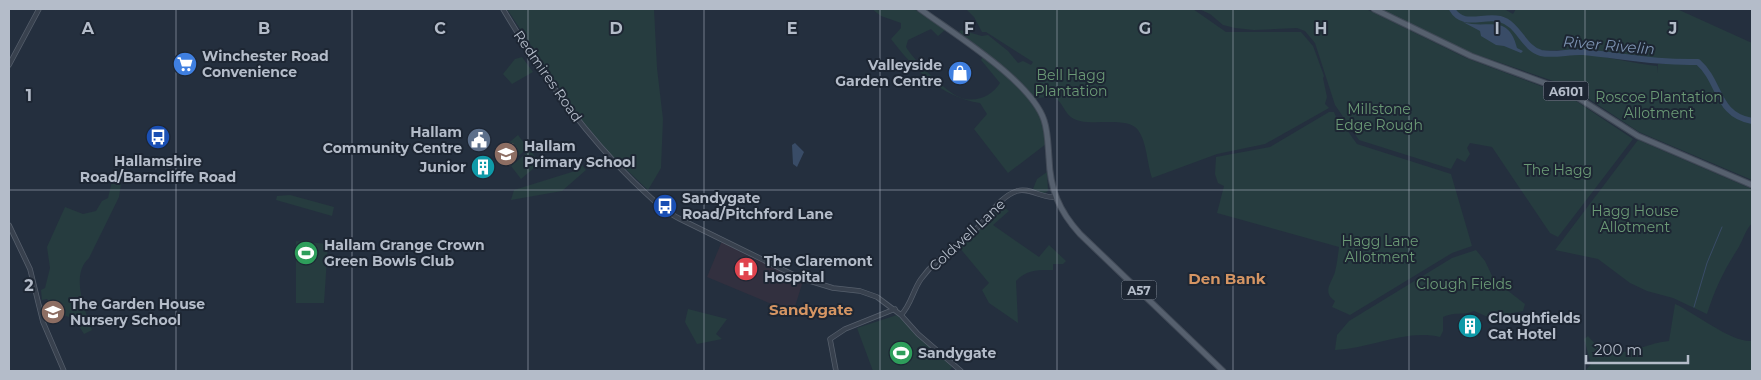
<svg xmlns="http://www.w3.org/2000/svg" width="1761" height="380" viewBox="0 0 1761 380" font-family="Montserrat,sans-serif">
<rect width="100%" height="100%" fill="#242f3e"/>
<path fill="#32303f" d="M722 241 803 281 793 313 707 277Z"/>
<path fill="#263c3f" d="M507 9H654L657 68 663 119 661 168 648 190 612 156 575 112Z
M872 9H914L945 30 938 36 931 29 908 40 906 47C913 59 946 92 959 97 975 104 992 96 1000 83L981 60 985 52 959 32 961 30 982 36 988 35 1008 51 1018 63 1023 61 1031 65 1033 62 986 32H982L974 17 966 9H1193L1226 32H1301L1313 46 1324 76 1323 78 1327 97 1325 104 1329 108 1265 144 1217 154 1152 178C1147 164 1147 142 1138 130 1128 117 1097 125 1080 121 1056 116 1070 88 1032 100L1042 121 1046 144 1008 173 974 129 987 114 980 103C941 97 915 70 891 39L901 28V23L881 16Z
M1199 9H1366L1466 58 1570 97 1633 139 1558 237 1550 233 1492 147 1470 143 1467 148 1470 154 1465 162 1457 158 1451 169 1359 140 1335 105 1315 43 1305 31 1297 28 1254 30 1235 28 1223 25 1210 14Z
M1379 9H1449C1461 27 1480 17 1498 21 1517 24 1522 50 1540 54 1553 56 1568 52 1582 54 1606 56 1631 63 1657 66V73L1658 64H1699C1721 86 1714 116 1752 123V180L1639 132 1571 87 1463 50Z
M1453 9H1504L1513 14 1516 9H1677L1752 43V119C1748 118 1741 118 1737 116 1718 106 1717 74 1699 61H1671L1586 49 1541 51 1532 47 1514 25 1500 18 1466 20 1457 15Z
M522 57 533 72 512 84 503 74 515 59Z
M1329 112H1334L1338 122 1342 123 1357 144 1451 174 1472 246 1452 253 1350 315 1332 307 1335 301C1322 292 1331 284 1335 272 1337 264 1338 255 1339 247L1217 213 1224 186 1218 183 1215 174 1216 157 1270 147Z
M518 135 528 148 509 164 499 151Z
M1638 140 1752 189V223C1744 232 1743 241 1737 250 1723 272 1715 289 1707 314L1673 298 1647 291 1630 283 1598 259 1555 250Z
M530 150 540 163 521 179 511 166Z
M582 165 586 170 562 191 511 200 514 190 575 171Z
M1047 172 1048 191 1043 194 1033 189 1037 179Z
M113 177H122L119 197 89 258C70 275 85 310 92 330L84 334 75 320 62 314 47 299 42 300 41 290 45 288 50 268 47 247 65 207 83 214 96 211 102 201 108 198Z
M290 195 334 207 332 216 276 200 277 196Z
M1001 205 1009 211 993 225 1039 257 1049 245 1066 261 1063 264H1053V270C1039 270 1027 269 1016 281L1018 323 989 303 982 290 989 283 959 247 981 228Z
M296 241 328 244 324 303H296Z
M1476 250 1485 261 1494 280 1525 304 1523 311 1507 314 1495 320 1474 311C1461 316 1457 311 1443 317V331L1440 337C1405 329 1370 349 1335 350L1337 335 1349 321 1452 258Z
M1675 304C1695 313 1732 343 1752 341V371H1585L1591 364 1584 339 1588 336C1613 368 1637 344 1669 341Z
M688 309 727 319 716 334 722 339 697 344 685 322Z
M897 315 952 367 949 371H873L857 328Z"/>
<path fill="#394c67" d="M1463 22C1487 30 1508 12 1517 48L1523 51 1521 53 1504 46 1496 45 1481 36 1480 31Z
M795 143 804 152 797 167 793 164 792 145Z"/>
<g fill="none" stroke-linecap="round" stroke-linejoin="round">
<path stroke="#394c67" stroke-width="1" d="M1694 307 1707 263 1722 227"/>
<path stroke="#394c67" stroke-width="6" d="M1452 9C1463 28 1482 15 1500 19 1519 24 1523 48 1541 53 1554 56 1570 51 1583 52 1624 56 1657 63 1698 62 1721 82 1716 115 1752 121"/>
<g stroke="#565f6c" stroke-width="5.5">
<path id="minor" d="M503 9C539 70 582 131 633 181 648 195 662 210 680 219L800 278 833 288 860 291 877 297 901 315 918 334 961 371
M9 65 39 9
M9 225 30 269 43 322 64 371
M901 315C911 305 913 290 921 279 936 258 957 246 975 230 989 217 999 197 1017 191 1029 187 1041 198 1054 197
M836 371 830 339 845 329 895 309"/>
</g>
<g stroke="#414a57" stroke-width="7">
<path id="major" d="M920 9C954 34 1031 81 1044 120 1048 132 1048 146 1049 158 1050 189 1059 211 1080 234L1223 371
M1374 9 1471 56 1569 92 1638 136 1752 185"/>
</g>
<use href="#minor" stroke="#38414e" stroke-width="4"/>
<use href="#major" stroke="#56606e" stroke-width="5"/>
</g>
<path fill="none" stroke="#b4bcc9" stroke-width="1" stroke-opacity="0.55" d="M176 9V371M352 9V371M528 9V371M704 9V371M880 9V371M1057 9V371M1233 9V371M1409 9V371M1585 9V371M9 190H1752"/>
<defs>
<g id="supermarket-disc" transform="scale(1.25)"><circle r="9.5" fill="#3f7fe0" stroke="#1d2633"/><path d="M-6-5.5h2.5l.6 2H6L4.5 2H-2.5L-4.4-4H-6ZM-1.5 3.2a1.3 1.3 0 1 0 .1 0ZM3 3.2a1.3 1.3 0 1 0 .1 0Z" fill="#fff"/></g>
<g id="shop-disc" transform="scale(1.25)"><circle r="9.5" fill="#3f7fe0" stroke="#1d2633"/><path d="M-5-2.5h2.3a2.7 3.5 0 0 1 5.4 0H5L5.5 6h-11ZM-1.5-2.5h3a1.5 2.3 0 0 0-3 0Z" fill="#fff"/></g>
<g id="bus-disc" transform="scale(1.25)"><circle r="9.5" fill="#1a4fb4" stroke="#1d2633"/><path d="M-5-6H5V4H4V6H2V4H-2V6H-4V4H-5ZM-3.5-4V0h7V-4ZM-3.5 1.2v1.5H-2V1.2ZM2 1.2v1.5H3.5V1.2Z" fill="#fff"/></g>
<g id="civic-disc" transform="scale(1.25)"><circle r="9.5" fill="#5c6f8a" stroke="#1d2633"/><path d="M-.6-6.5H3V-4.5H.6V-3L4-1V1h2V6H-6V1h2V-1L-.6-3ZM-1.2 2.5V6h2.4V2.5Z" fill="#fff"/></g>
<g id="school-disc" transform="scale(1.25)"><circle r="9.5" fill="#8d6e63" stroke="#1d2633"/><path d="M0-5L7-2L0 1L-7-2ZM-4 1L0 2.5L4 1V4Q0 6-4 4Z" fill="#fff"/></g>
<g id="building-disc" transform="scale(1.25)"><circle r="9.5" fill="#0f9aa8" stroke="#1d2633"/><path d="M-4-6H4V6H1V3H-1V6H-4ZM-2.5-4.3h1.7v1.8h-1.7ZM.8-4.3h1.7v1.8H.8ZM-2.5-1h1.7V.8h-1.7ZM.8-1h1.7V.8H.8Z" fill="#fff"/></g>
<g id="stadium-disc" transform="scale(1.25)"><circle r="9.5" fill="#2e9e5b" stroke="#1d2633"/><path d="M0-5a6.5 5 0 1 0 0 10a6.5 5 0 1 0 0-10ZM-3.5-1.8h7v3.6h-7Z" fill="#fff"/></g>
<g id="hospital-disc" transform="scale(1.25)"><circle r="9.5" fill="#e0444e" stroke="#1d2633"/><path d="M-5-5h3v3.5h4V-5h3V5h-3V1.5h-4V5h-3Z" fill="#fff"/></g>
</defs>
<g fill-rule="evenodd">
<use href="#supermarket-disc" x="185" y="64"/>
<use href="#shop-disc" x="960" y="73"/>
<use href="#bus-disc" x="158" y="137"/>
<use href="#civic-disc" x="479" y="140"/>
<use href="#school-disc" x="506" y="154"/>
<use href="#building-disc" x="483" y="167"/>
<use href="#bus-disc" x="665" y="206"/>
<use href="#stadium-disc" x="306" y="253"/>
<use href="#hospital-disc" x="746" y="269"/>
<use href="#school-disc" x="53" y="312"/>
<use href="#building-disc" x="1470" y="326"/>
<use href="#stadium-disc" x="901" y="353"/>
</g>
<g text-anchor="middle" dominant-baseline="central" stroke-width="4" stroke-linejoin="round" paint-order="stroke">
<g fill="#1d2633" stroke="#878f9c" stroke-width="1">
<rect x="1543.5" y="81.5" width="45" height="19" rx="4"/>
<rect x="1121.5" y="280.5" width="35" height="19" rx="4"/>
</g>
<g font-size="12" font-weight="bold" fill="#b4bcc9">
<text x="1566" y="91">A6101</text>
<text x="1139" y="290">A57</text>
</g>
<g font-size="14" font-weight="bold" fill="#b4bcc9" stroke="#1d2633" text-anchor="start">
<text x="202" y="56">Winchester Road<tspan x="202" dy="16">Convenience</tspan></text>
<text x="942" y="65" text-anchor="end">Valleyside<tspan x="942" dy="16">Garden Centre</tspan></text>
<text x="462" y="132" text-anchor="end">Hallam<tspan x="462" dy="16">Community Centre</tspan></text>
<text x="524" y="146">Hallam<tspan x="524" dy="16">Primary School</tspan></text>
<text x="158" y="161" text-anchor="middle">Hallamshire<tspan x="158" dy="16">Road/Barncliffe Road</tspan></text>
<text x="466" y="167" text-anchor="end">Junior</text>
<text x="682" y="198">Sandygate<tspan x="682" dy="16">Road/Pitchford Lane</tspan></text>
<text x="324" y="245">Hallam Grange Crown<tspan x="324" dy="16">Green Bowls Club</tspan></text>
<text x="764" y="261">The Claremont<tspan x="764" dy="16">Hospital</tspan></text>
<text x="70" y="304">The Garden House<tspan x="70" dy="16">Nursery School</tspan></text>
<text x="1488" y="318">Cloughfields<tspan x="1488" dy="16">Cat Hotel</tspan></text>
<text x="918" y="353">Sandygate</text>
</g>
<g font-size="14" fill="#6b9a76" stroke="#1d2633">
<text x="1071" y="75">Bell Hagg<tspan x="1071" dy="16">Plantation</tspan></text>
<text x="1659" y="97">Roscoe Plantation<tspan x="1659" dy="16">Allotment</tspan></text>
<text x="1379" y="109">Millstone<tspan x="1379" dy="16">Edge Rough</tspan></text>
<text x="1558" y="170">The Hagg</text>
<text x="1635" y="211">Hagg House<tspan x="1635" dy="16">Allotment</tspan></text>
<text x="1380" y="241">Hagg Lane<tspan x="1380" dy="16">Allotment</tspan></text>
<text x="1464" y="284">Clough Fields</text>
</g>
<g font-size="14" fill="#b4bcc9" stroke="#1d2633">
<text transform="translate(548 76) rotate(55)">Redmires Road</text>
<text transform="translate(967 235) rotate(-43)">Coldwell Lane</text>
</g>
<g font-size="15" font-style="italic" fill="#7c92b1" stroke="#1d2633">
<text transform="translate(1609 45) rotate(5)">River Rivelin</text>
</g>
<g font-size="15" font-weight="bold" fill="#d59563" stroke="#1d2633">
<text x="1227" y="278">Den Bank</text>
<text x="811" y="309">Sandygate</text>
</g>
</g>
<g font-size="16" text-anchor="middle" font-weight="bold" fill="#b4bcc9" stroke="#1d2633" stroke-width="4" stroke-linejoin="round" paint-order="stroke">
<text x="88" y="34">A</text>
<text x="264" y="34">B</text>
<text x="440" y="34">C</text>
<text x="616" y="34">D</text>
<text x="792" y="34">E</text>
<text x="969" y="34">F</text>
<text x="1145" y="34">G</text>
<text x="1321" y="34">H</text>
<text x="1497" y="34">I</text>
<text x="1673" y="34">J</text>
<text x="29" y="101">1</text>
<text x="29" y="291">2</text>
</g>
<rect width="1761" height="380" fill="none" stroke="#b4bcc9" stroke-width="20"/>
<path d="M1586 355v8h102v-8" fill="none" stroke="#b4bcc9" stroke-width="2.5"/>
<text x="1594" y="355" font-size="15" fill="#b4bcc9" stroke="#1d2633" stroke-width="4" paint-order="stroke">200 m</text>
</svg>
